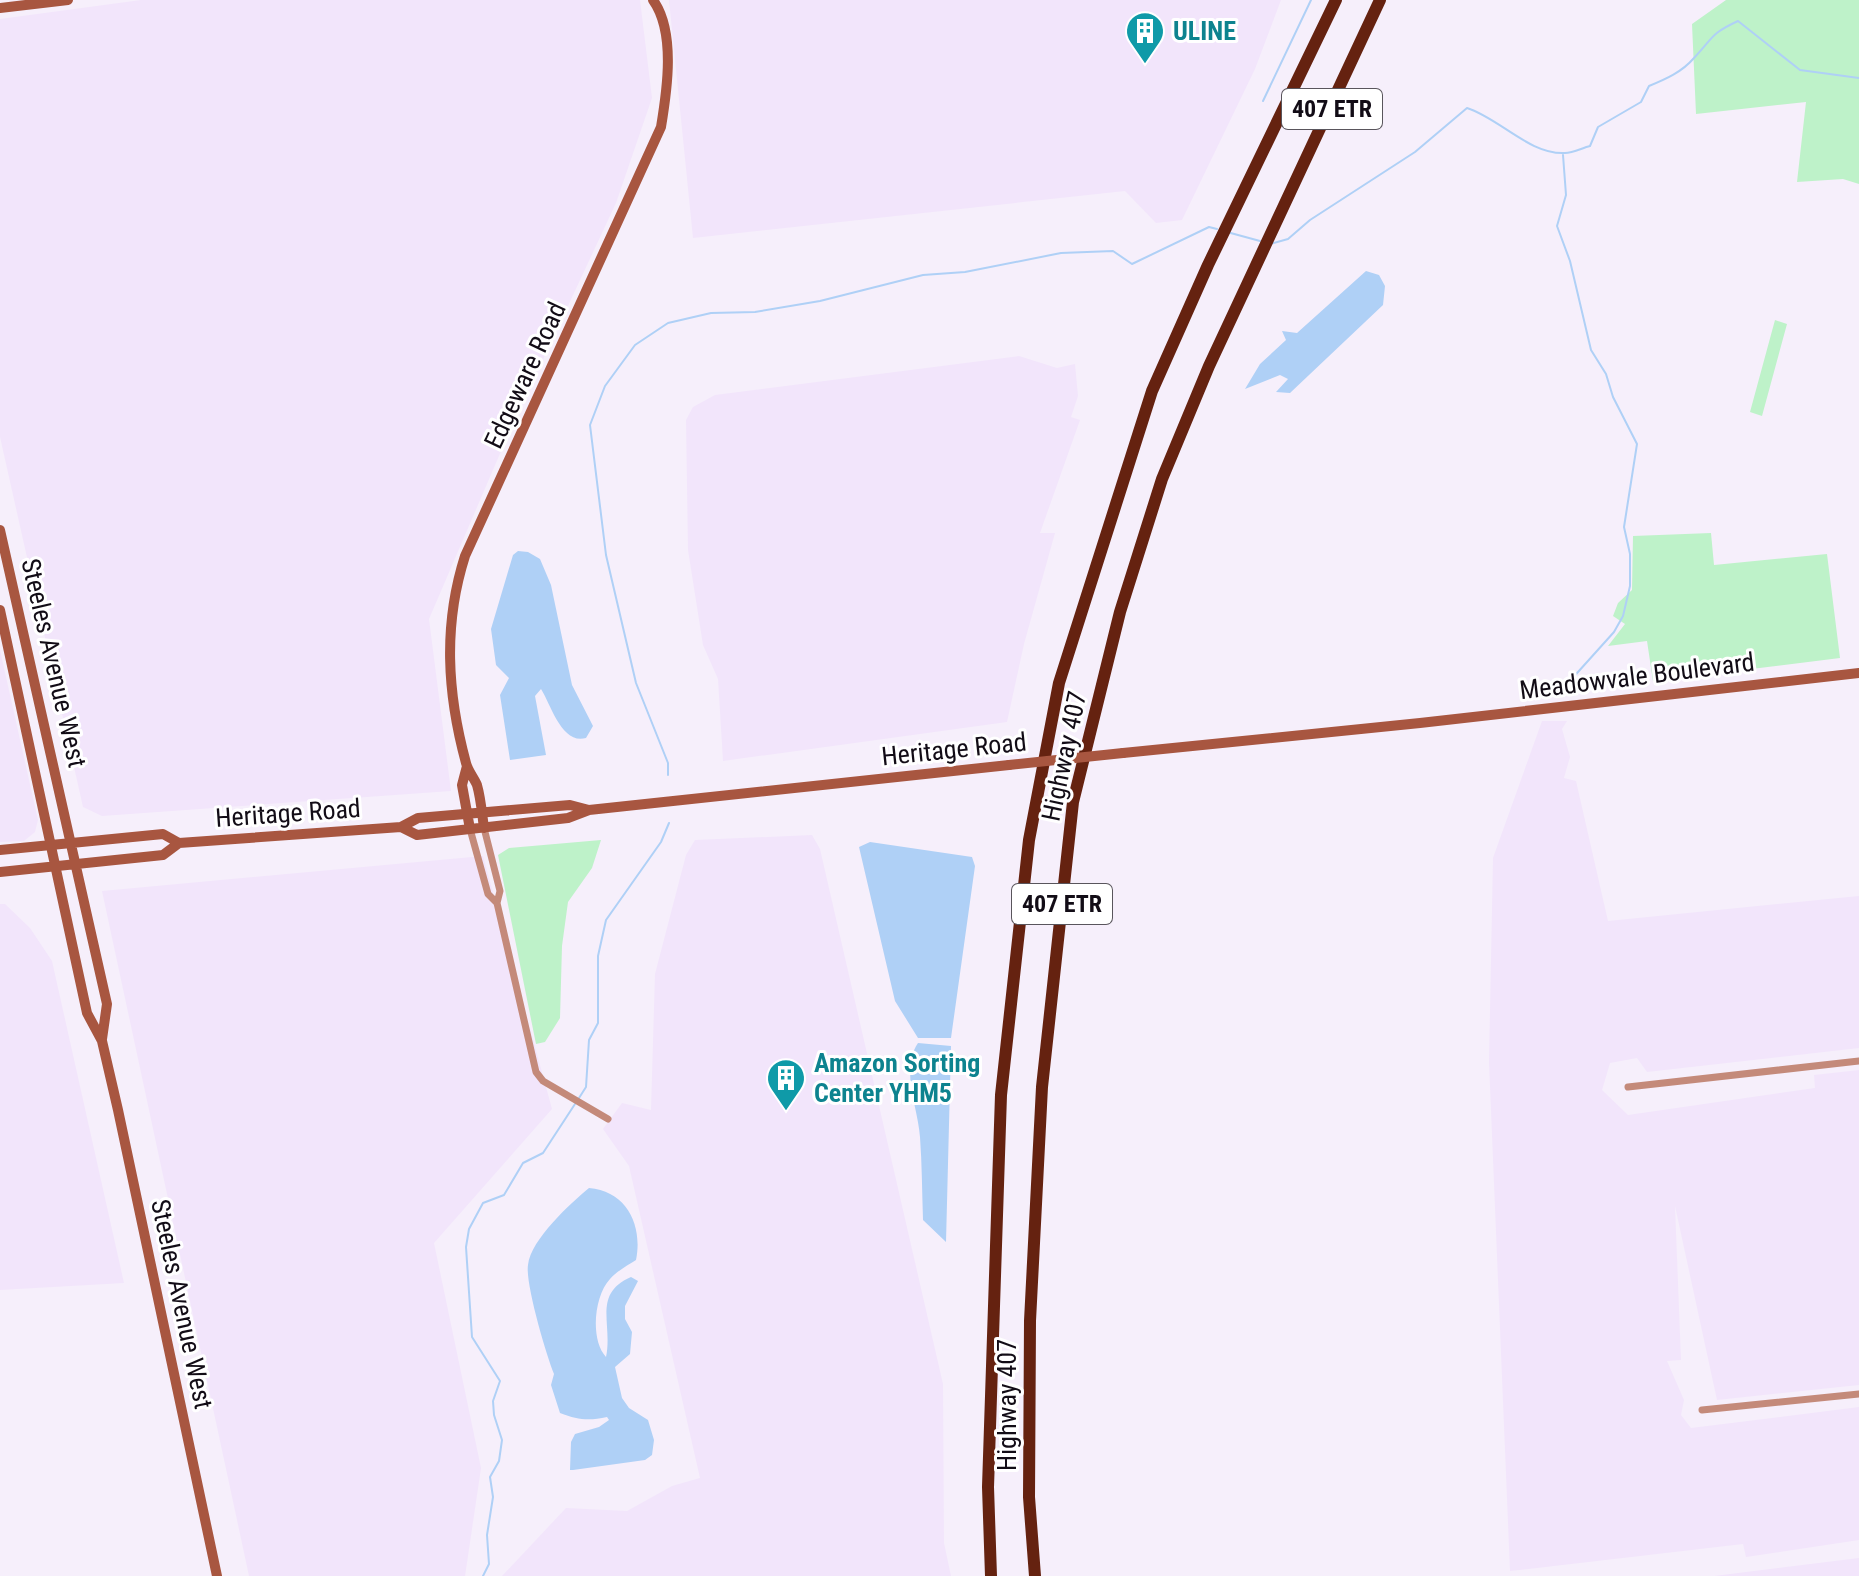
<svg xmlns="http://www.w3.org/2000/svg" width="1859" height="1576" viewBox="0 0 1859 1576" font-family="'Roboto Condensed',sans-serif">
<rect width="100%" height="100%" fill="#f6effb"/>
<path fill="#f2e5fb" d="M141 0H640L652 98 616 203 511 428 429 619 451 791 102 816 83 807 0 437V19Z
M669 0H1281L1255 69 1182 220 1156 223 1125 191 693 238Z
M1019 356 1057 368 1075 364 1078 396 1071 417 1080 420 1040 533H1055L1024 644 1007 722 723 761 718 679 703 645 688 550 686 420 693 407 715 395Z
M0 650 38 820 35 832 24 841 0 842Z
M1542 721H1567L1562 729 1570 757 1564 778 1576 781 1608 921 1859 896V1048L1647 1072 1637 1058 1610 1063 1602 1090 1628 1115 1815 1088 1814 1075 1859 1070V1385L1717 1400 1675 1206 1681 1360 1667 1361 1684 1400 1681 1415 1691 1428 1859 1407V1540L1746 1557 1743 1544 1510 1571 1489 1062 1493 858Z
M812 835 820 849 943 1384 944 1543 951 1576H502L566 1508 627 1511 672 1486 700 1478 629 1166 603 1129 622 1103 651 1110 655 974 686 855 695 840Z
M483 856 552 1109 434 1243 481 1468 465 1576H249L102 891Z
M0 904H5L30 928 52 961 124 1283 0 1290Z
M1859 1558V1576H1714Z"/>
<path fill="#bef2c9" d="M1726 0H1859V184L1843 179 1797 182 1806 102 1696 114 1692 24Z
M1775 320 1787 324 1762 416 1750 412Z
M1711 533 1714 565 1827 554 1840 658 1653 681 1647 641 1608 646 1625 624 1613 616 1618 603 1632 590 1633 536Z
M601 840 592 868 568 902 562 946 560 1018 545 1042 536 1044 498 855 509 848Z"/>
<path fill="#afd0f6" d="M1366 271 1379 275 1385 286 1383 305 1290 393 1276 392 1288 379 1280 375 1245 389 1260 364 1286 340 1282 331 1297 333Z
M518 551 528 552 540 559 551 585 572 685 593 726 586 738C562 745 551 705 541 689L535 696 546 755 510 760 500 695 509 678 496 665 491 629 513 555Z
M870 842 972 857 975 866 951 1038H918L895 1001 859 847Z
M918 1043 951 1046 946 1242 923 1220C922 1192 922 1164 920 1137 918 1107 900 1070 918 1043Z
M589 1188C627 1191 643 1226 636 1260 628 1265 617 1271 610 1279 594 1296 590 1340 606 1357 613 1324 592 1294 631 1277L638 1281 625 1306V1319L632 1332 630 1354 615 1367 622 1398 629 1408 648 1420 654 1440 652 1455 645 1460 573 1470H570L571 1442 575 1434 599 1427 609 1420 607 1417C589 1421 578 1420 560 1413L551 1385 554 1374C546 1354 525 1283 528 1265 531 1239 571 1203 589 1188Z"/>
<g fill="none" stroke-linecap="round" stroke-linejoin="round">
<path stroke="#afd0f6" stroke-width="2" d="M1263 101 1311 0
M1563 155 1566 195 1557 226 1570 261 1591 350 1606 374 1613 397 1637 444 1624 527 1630 554V586L1623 616 1614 632 1569 682
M1227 232 1260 241
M1270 244 1288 239 1310 220 1415 152 1467 108C1499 118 1530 155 1565 153 1573 153 1582 148 1590 146L1598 127 1641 102 1649 86C1666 79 1682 72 1694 58 1714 37 1710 34 1738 21L1800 70 1859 78
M668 775V763L636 683 606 555 590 425 605 386 635 345 668 323 711 313 755 312 820 301 923 275 965 272 1061 253 1113 251 1132 264 1209 227 1217 229
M579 1098 586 1087 589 1040 598 1023V956L606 920 661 842 669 823
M483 1576 489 1564 487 1535 493 1497 490 1477 499 1461 502 1440 494 1415 493 1401 500 1381 472 1337 466 1247 469 1229 483 1203 504 1195 523 1163 543 1153 575 1104"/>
<path stroke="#c48a7a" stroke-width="7" d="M484 828 500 891 497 903 536 1072 543 1081 608 1119
M470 829 488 894 497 903
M1628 1087 1859 1061
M1702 1410 1859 1394"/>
<path stroke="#a85640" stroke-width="10" d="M0 8 68 0
M0 530 107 1004 102 1039
M0 610 87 1013 102 1041 118 1110 217 1576
M1123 753 1420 723 1859 673
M467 766 462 785 470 829
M401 827 417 835 568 818 589 810 1009 765
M484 828C482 814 481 799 477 785 474 778 468 771 466 763 447 693 443 625 465 556L661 127C667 91 676 32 653 0
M0 850 163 834 179 843 401 827 418 818 570 805 589 810
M0 872 163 855 179 843"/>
<path stroke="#652210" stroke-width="12" d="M991 1576 988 1487 1001 1095 1029 840 1059 683 1152 391 1208 265 1336 0
M1035 1576 1029 1497 1030 1321 1042 1087 1073 802 1120 612 1162 479 1209 366 1380 0"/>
<path stroke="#a85640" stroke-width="10" d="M1009 765 1123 753"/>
</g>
<defs>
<g id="building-pin" transform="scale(2)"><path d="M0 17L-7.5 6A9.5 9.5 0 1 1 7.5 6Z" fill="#0f9aa8" stroke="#fff"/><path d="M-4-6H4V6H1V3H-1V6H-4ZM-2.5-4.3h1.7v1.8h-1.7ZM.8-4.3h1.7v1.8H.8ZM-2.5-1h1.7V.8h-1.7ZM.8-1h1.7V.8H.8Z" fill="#fff"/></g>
</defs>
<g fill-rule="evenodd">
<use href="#building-pin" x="1145" y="31"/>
<use href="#building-pin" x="786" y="1078"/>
</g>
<g text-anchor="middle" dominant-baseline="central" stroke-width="6" stroke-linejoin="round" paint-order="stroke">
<g fill="#fff" stroke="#59555c" stroke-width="2">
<rect x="1282" y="89" width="100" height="40" rx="6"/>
<rect x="1012" y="884" width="100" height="40" rx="6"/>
</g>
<g font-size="24" font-weight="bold" fill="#120c16">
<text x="1332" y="109">407 ETR</text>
<text x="1062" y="904">407 ETR</text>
</g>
<g font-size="26" font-weight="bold" fill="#0d838f" stroke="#fff" text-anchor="start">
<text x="1173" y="31">ULINE</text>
<text x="814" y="1063">Amazon Sorting<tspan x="814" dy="30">Center YHM5</tspan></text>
</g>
<g font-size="26" fill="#120c16" stroke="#fff">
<text transform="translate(525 375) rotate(-65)">Edgeware Road</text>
<text transform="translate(54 663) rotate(77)">Steeles Avenue West</text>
<text transform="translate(1637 676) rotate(-7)">Meadowvale Boulevard</text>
<text transform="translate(954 749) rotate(-6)">Heritage Road</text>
<text transform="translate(1064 756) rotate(-78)">Highway 407</text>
<text transform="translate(288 813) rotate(-4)">Heritage Road</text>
<text transform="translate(182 1304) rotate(78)">Steeles Avenue West</text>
<text transform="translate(1007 1405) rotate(-90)">Highway 407</text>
</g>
</g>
</svg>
